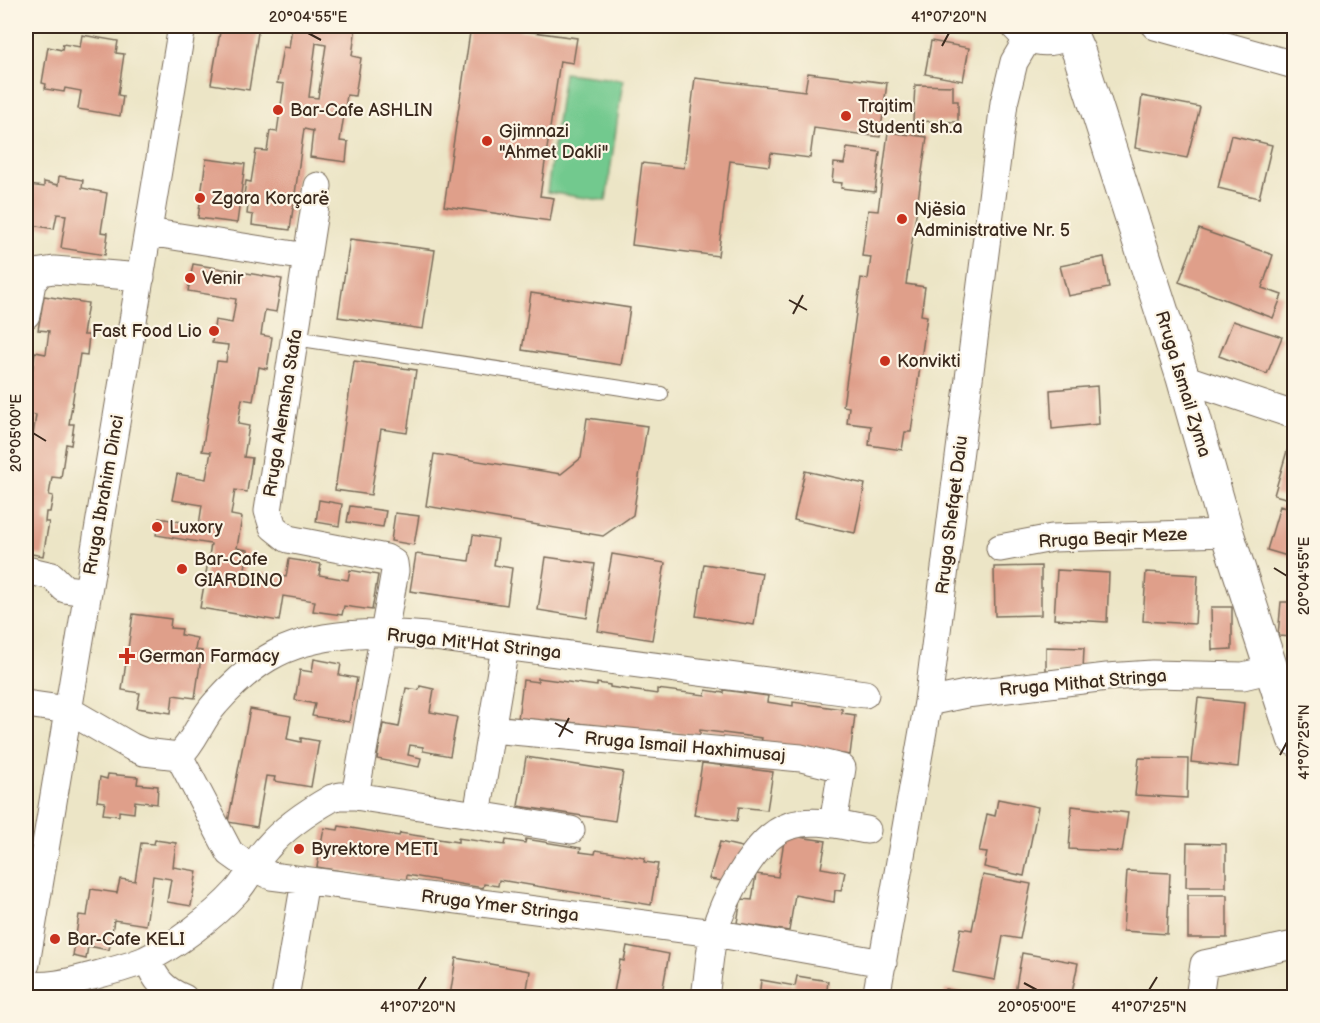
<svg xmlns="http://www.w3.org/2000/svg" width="1320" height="1023" viewBox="0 0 1320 1023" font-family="'Balsamiq Sans',sans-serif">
<rect width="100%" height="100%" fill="#fcf5e5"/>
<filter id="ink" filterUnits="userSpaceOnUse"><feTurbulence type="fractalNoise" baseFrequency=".0167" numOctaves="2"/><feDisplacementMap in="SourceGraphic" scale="12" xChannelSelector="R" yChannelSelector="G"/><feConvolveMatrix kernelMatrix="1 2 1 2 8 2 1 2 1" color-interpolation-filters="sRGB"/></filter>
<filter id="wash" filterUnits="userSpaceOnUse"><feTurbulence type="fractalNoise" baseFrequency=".008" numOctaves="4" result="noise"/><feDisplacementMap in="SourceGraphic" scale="24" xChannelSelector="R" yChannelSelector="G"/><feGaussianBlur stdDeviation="1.35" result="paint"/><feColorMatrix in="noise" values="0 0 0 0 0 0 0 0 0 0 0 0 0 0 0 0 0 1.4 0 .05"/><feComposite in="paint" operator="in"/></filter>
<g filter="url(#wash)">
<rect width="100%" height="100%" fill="#ece5c6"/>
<path fill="#72c98e" stroke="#567a56" stroke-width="1.5" d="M564 73 623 80 606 201 547 192Z"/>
<g id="blocks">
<path fill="#df9f8a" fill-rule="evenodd" d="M221 26H259L249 90 211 84Z
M292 26H356L352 56 361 58 355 96 347 95 340 141 348 142 346 162 310 157 313 131 304 129 290 230 252 225 253 215 247 214 249 196 244 195 246 181 251 182 256 150 267 151 270 131 277 132 284 84 277 83 283 47 289 48ZM316 43 326 45 318 98 309 97Z
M471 26 500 27 501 26H520L519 30 577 38 573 63 560 61 540 196 554 198 550 221 444 206Z
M82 35 118 41 116 53 124 54 118 95 123 96 120 116 78 109 81 91 65 88 64 92 45 89 46 84 42 83 48 47 62 50 63 44 80 47Z
M931 41 969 48 963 81 925 74Z
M808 73 887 83 880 137 814 128 810 158 771 153 769 166 730 161 718 256 632 245 642 163 684 168 695 78 805 91Z
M915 85 953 86V101H958V122L913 121Z
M1142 96 1200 107 1187 158 1135 148Z
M888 132 927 137 906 284 925 287 921 315 927 316 911 432H905L902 450 869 445 871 426 847 423 849 407 843 406 861 278 868 279 871 257 862 256 868 210 878 211Z
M1231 135 1272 145 1259 198 1218 188Z
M847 148 880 152 875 192 841 188 842 183 832 182 834 163 844 164Z
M206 159 245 164 237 223 198 218Z
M59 176 83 180 82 188 107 193 101 232 108 233 105 255 61 248 66 215 57 214 54 229 26 224V207L29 185 44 187V182L58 185Z
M1199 229 1273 255 1262 288 1282 295 1273 318 1179 282Z
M350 239 435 250 423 329 338 317Z
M1104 257 1109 288 1068 296 1060 266Z
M193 264 282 279 276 312 265 310 261 335 272 337 267 369 259 367 253 401 242 399 238 424 249 426 244 457 252 458 247 492 235 490 231 515 242 517 237 548 248 550 243 581 253 583 255 572 286 577 289 559 321 564 319 575 348 580 350 570 378 575 372 610 344 606 342 615 313 611 315 601 283 596 279 621 200 608 211 544 156 535 159 518 199 525 202 505 172 500 177 474 206 479 211 452 202 451 217 361 226 362 228 345 212 343 215 320 232 323 236 299 188 291Z
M531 293 630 308 621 365 522 350Z
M44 296 88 303 83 335H89L87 355 80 354 69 424H74L71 445 66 444 61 478 52 477 49 495 53 496 50 512H46L45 522H49L43 556 26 553V441L32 442 36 415 26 413 35 352 46 354 49 331 38 330Z
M1233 321 1282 337 1267 374 1219 356Z
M354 361 416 370 407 433 381 429 371 495 335 490Z
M1097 386 1099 424 1052 429 1050 390Z
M587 418 647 426 633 515 603 536 426 506 434 454 561 474 581 458Z
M1287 451 1294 453V500L1274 495Z
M805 471 865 484 855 533 794 520Z
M319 500 342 504 339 526 316 522Z
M350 506 386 511 383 527 347 522Z
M1280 506 1294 511V558L1267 550Z
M395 513 419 516 414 545 391 541Z
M473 535 498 539 494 565 512 568 507 605 410 591 416 554 469 561Z
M612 554 665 563 652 640 598 631Z
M546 557 595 564 587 618 538 610Z
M704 564 762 573 754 625 696 616Z
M1041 566V615L995 616 994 567Z
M1057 570 1109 573 1107 622 1054 619Z
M1146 572 1198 575 1195 624 1143 621Z
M26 590 33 591 28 620 31 621 28 639H26Z
M1281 602H1294V637L1278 636Z
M1211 607H1232V649L1212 650Z
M133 614 171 619 170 628 182 629 181 635 197 638 195 650 202 651 195 698 173 695 171 713 137 708 140 693 122 690Z
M1046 647 1084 648 1083 671 1046 670Z
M314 659 341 664 339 675 357 678 349 722 312 716 315 704 295 700 300 670 312 672Z
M538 678 597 686V683L610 685V687L657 694V689L705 695 706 690 724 693V690L768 696 767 702 793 706V702L842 709V713L855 715 850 755 761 743 762 738 700 730V736L658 730 657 734 547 719V723L518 719 523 680 538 682Z
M420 686 434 689 430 712 457 717 450 756 423 751V747L410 745 408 755 421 758 419 767 377 759 383 724 399 727 406 688 419 690Z
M1198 698 1244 703 1238 767 1191 762Z
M250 709 291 716 287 739 301 742V738L319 741 311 787 274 781 275 777 266 776 257 827 228 822Z
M526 757 623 772 615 821 518 806Z
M1139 758 1188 759 1187 798 1135 795Z
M702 763 773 772 767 810 739 807 737 821 694 815Z
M108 774 138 777 137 784 158 786 157 804 135 801 134 813 119 811V816L103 814 105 802 97 801 100 777 107 779Z
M998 799 1038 807 1024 876 984 867 987 853 979 852 987 814 995 816Z
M1072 806 1128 813 1122 852 1069 849Z
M339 826 399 836 400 833 458 842V838L505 845 506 840 525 843 526 839 581 848 580 852 595 854 596 850 645 858 644 862 658 864 651 905 499 880 498 886 484 884 483 888 407 875 406 882 317 867 324 828 338 830Z
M785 835 826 841 821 868 845 872 841 891 835 890 834 902 795 895 789 931 737 923 741 899 752 900 756 874 778 877Z
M155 840 176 843 173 867 197 871 191 906 167 902 171 879 153 876 146 925 114 920 109 950 88 946 86 959 73 956 79 915 87 916 91 889 117 893 120 879 135 881 141 843 154 844Z
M720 842 746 848 730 882 709 879Z
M1187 843 1226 844V887H1186Z
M1127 871 1170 873 1167 934 1123 931Z
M983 875 1031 884 1020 939 1003 936 995 980 953 972 961 928 972 930Z
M1188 895H1227V938H1188Z
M627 946 669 954 661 998H613L620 960 624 961Z
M1022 953 1078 963 1071 998H1014Z
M456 958 530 971 526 995 532 998 450 996Z
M797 976 828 981 826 998H759L761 980 795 986Z
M945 989 988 996V998H944Z
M1123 991 1141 997V998H1120Z"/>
</g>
</g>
<g filter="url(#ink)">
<use href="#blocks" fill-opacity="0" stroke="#796b59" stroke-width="1.5"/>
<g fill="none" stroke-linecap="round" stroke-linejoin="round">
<g stroke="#796b59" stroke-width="16">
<path id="lane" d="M295 338 661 394"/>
</g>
<g stroke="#796b59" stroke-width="29">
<path id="street" d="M1155 26 1294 65
M148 232 307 257 268 511 273 527 288 539 386 558 394 563 395 571 355 796
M307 257 318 186
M26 315 32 283 41 272 54 270 141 277
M1183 378 1294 415
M1000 548 1052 538 1227 533
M26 570 52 576 65 589 88 592
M928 702 966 694 1107 677 1152 674 1243 676 1273 669
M26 704 68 710 132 747 144 752 179 756C195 741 201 719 216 703 231 686 248 670 268 658 314 630 384 631 435 637L865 694
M491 729 801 758 842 768 833 824
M179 756 230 853 244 863 271 876 714 933 883 963
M477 815 571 830
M147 959C155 979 163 990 184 998
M26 964 182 26
M26 985C48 987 66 983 88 977 107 972 126 968 145 960 175 946 213 917 236 892 248 879 255 861 267 848 284 828 309 811 332 798L340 796H355L477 815 505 647
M285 998 305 881
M705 998C708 977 709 954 714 933 723 901 755 837 789 826 814 817 842 826 867 830
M876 998 928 702 1004 103 1014 62 1030 35
M1199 998 1204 964 1294 945"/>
</g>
<g stroke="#796b59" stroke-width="35">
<path id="secondary" d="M1018 26C1033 43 1058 43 1073 26
M1069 30 1079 53 1183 378 1227 533 1294 739"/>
</g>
<use href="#lane" stroke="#fff" stroke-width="14"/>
<use href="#street" stroke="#fff" stroke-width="27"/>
<use href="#secondary" stroke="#fff" stroke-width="33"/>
</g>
</g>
<path fill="none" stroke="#3b2a1e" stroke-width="2" d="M308 33 321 40M942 46 949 33M789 300 807 310M793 314 803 295M33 433 46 441M1274 568 1287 576M555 723 573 733M559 737 569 718M1280 755 1287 742M1024 983 1037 990M418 990 426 977M1149 990 1157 977"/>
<g fill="#c8321e" stroke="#fcf5e5" stroke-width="2">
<circle cx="278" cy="110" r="6"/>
<circle cx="846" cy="116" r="6"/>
<circle cx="487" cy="141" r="6"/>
<circle cx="200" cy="198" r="6"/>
<circle cx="902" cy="219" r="6"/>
<circle cx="190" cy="278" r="6"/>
<circle cx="214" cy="331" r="6"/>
<circle cx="885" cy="361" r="6"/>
<circle cx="157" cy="527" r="6"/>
<circle cx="182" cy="569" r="6"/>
<path d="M124 647h6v6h6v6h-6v6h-6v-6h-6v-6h6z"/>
<circle cx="299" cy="849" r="6"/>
<circle cx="55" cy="939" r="6"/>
</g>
<g text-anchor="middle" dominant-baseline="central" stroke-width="4.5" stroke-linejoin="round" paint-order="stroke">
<g font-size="18" fill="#3b2a1e" stroke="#fcf5e5" text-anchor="start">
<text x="858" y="106">Trajtim<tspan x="858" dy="21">Studenti sh.a</tspan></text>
<text x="290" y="110">Bar-Cafe ASHLIN</text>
<text x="499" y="131">Gjimnazi<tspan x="499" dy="21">"Ahmet Dakli"</tspan></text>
<text x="212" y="198">Zgara Korçarë</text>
<text x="914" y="209">Njësia<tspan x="914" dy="21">Administrative Nr. 5</tspan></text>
<text x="202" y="278">Venir</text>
<text x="202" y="331" text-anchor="end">Fast Food Lio</text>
<text x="897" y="361">Konvikti</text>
<text x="169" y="527">Luxory</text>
<text x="194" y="559">Bar-Cafe<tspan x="194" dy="21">GIARDINO</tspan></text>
<text x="139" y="656">German Farmacy</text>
<text x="311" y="849">Byrektore METI</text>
<text x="67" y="939">Bar-Cafe KELI</text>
</g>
<g font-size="18" fill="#3b2a1e" stroke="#fcf5e5">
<text transform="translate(1183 384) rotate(73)">Rruga Ismail Zyma</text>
<text transform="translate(283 413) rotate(-81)">Rruga Alemsha Stafa</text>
<text transform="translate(104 495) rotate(-80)">Rruga Ibrahim Dinci</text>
<text transform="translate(952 515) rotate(-83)">Rruga Shefqet Daiu</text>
<text transform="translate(1113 538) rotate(-3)">Rruga Beqir Meze</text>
<text transform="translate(474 644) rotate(6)">Rruga Mit'Hat Stringa</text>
<text transform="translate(1083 683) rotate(-5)">Rruga Mithat Stringa</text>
<text transform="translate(685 747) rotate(5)">Rruga Ismail Haxhimusaj</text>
<text transform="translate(500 906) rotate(7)">Rruga Ymer Stringa</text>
</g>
</g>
<rect width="1320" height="1023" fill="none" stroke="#fcf5e5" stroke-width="66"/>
<rect x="33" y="33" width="1254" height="957" fill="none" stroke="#3b2a1e" stroke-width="2"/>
<g font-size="15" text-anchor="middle" fill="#3b2a1e">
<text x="308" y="22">20°04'55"E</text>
<text x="949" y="22">41°07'20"N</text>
<text transform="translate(16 433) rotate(-90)" y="5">20°05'00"E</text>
<text transform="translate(1304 576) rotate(-90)" y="5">20°04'55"E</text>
<text transform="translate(1304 742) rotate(-90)" y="5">41°07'25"N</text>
<text x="418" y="1012">41°07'20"N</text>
<text x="1037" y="1012">20°05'00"E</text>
<text x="1149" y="1012">41°07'25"N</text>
</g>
</svg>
